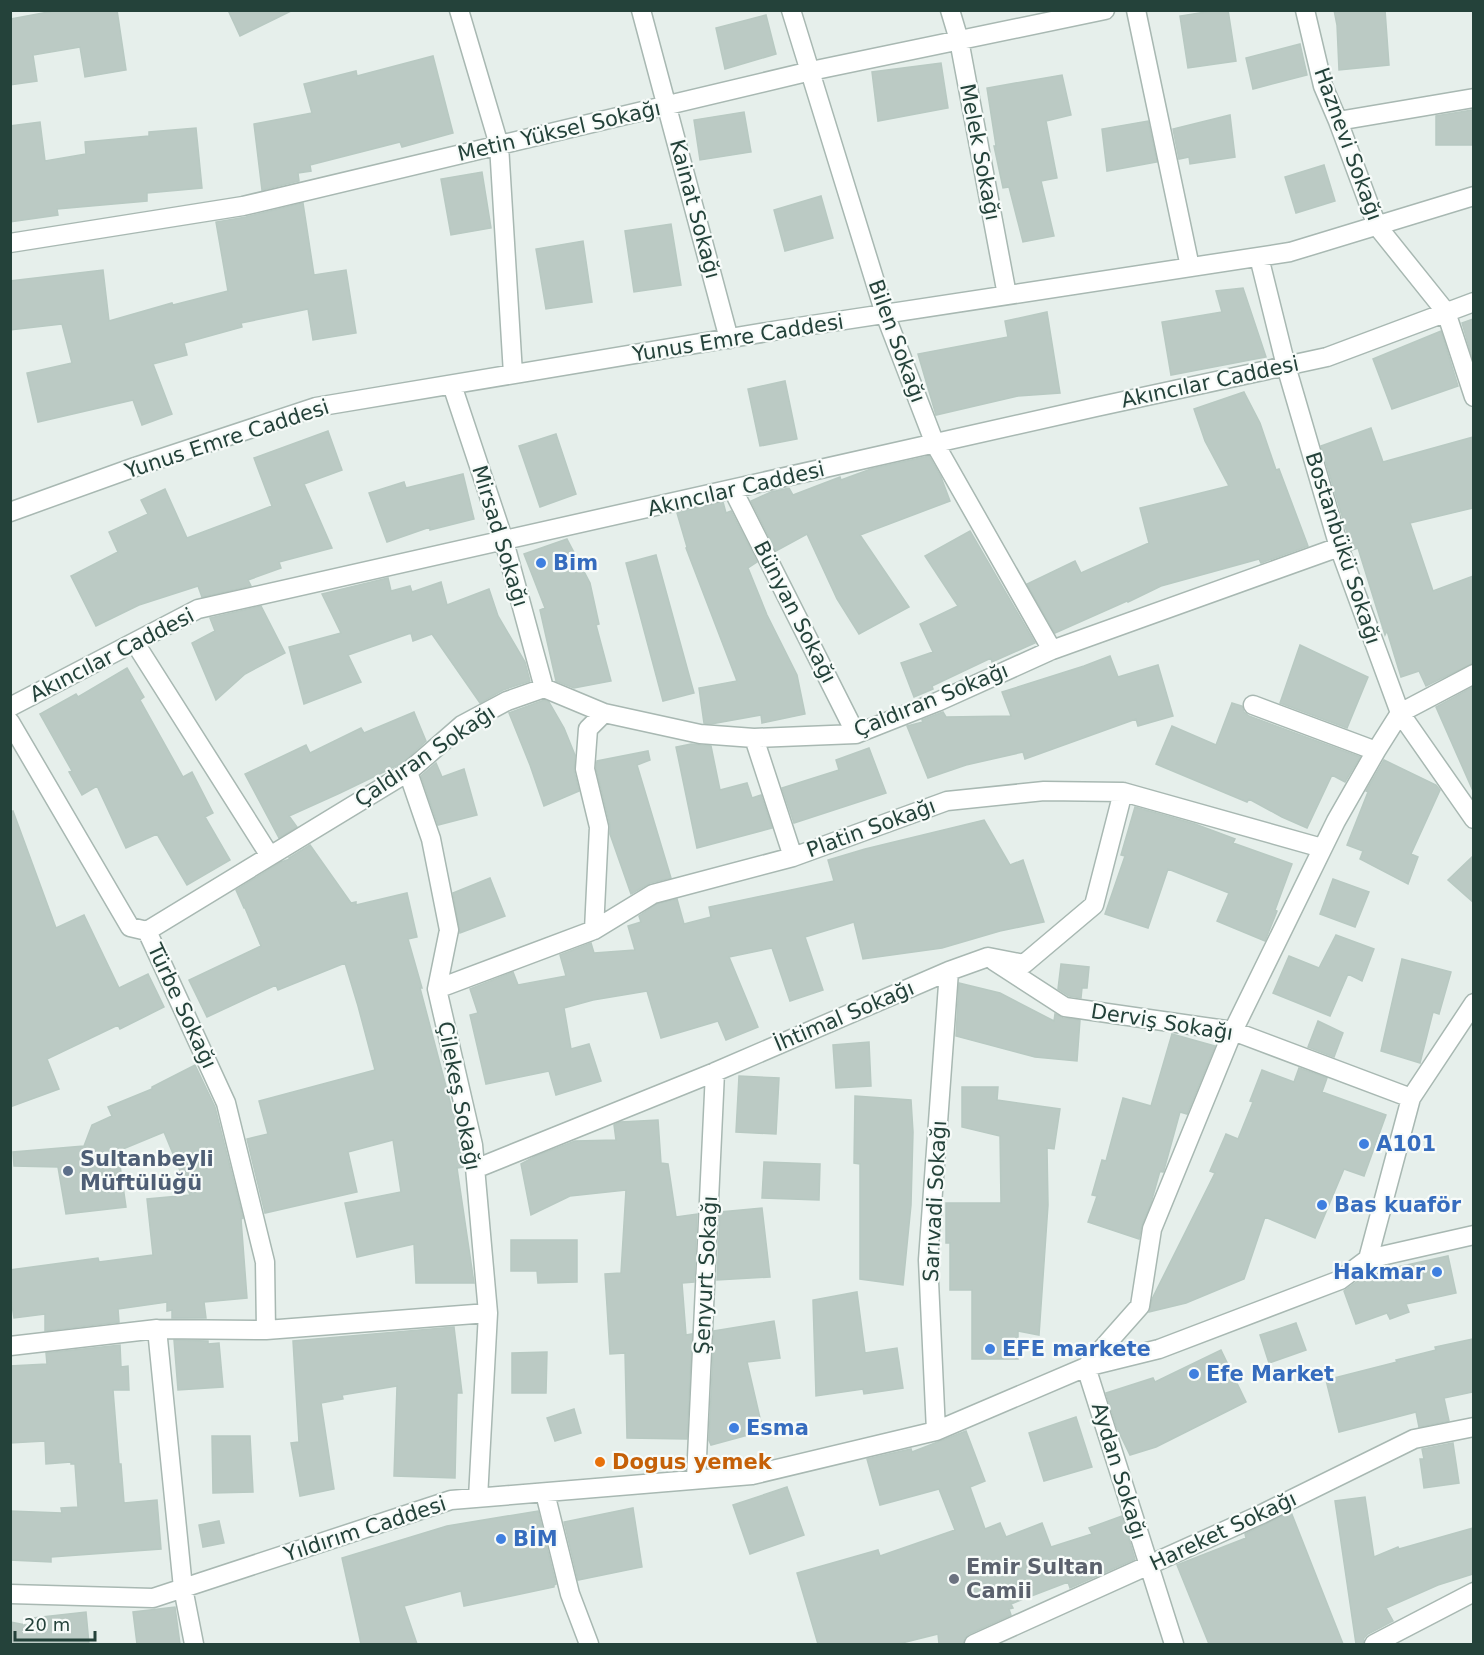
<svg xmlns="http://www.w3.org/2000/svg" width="1484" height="1655" viewBox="0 0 1484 1655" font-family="'DejaVu Sans',sans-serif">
<rect width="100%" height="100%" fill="#e6efeb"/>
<path fill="#bbcac4" stroke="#b8c9c2" stroke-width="1.5" d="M59 10H117L126 70 85 77 80 47 33 55 37 81 10 85V19Z
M228 10H293L240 36Z
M1218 10H1228L1236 61 1188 68 1180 16Z
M1334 10H1385L1389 65 1339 70 1337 25Z
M766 15 776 54 725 69 716 28Z
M1300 44 1307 75 1253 89 1246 58Z
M433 56 453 133 402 147 400 142 310 165 311 171 298 173 299 181 262 190 254 124 312 113 304 84 356 71 357 76Z
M941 63 948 108 878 121 872 72Z
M1062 75 1071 115 1046 121 1057 178 1041 181 1054 236 1023 242 1009 187 1003 188 994 146H996L987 88Z
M1473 110V145H1436V116Z
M744 112 751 152 700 160 694 120Z
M1230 115 1235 157 1190 164 1189 157 1179 159 1173 129Z
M1148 121 1157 162 1107 171 1102 129Z
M40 122 45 161 86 154 85 142 149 136V132L196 128 202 188 147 193V201L57 209 58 215 10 222V126Z
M1324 165 1335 201 1296 213 1285 177Z
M482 172 491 228 451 235 441 179Z
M821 196 833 238 785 251 774 210Z
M303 203 314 275 346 270 356 333 313 340 308 309 241 323 242 327 184 343 187 355 153 364 172 414 142 425 133 400 38 422 27 373 72 363 62 324 10 330V281L103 270 109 321 172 303 173 305 228 291 216 222 246 217Z
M671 224 681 285 634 292 625 231Z
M583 241 592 302 546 309 536 249Z
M1243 288 1266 357 1171 375 1162 322 1222 312 1216 291Z
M1047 312 1060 393 1018 396 936 415 918 354 1008 337 1005 321Z
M1473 319V360L1462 323Z
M1441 331 1458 386 1392 409 1373 359Z
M785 381 797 439 760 446 748 389Z
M1244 392 1260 423 1276 470 1279 469 1308 546 1261 563 1259 559 1161 586 1128 602 1127 601 1055 633 1027 584 1075 561 1081 573 1149 543 1140 508 1229 486 1205 441 1194 409Z
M1371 428 1383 462 1473 437V508L1410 523 1433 591 1473 576V663L1426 686 1419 671 1401 677 1387 631 1385 635 1358 548 1352 550 1350 543 1321 446Z
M328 431 342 470 304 484 332 548 279 562 281 568 248 580 251 586 202 597 198 586 139 605 96 626 71 576 118 552 109 532 148 514 141 500 165 489 187 538 272 506 254 458Z
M556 434 576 494 540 507 519 446Z
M929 456 941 477 950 501 860 535 909 607 859 634 837 599 807 534 776 551 751 501 771 492 789 488 793 495 840 477 841 480 871 469Z
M463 474 474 519 430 530V527L387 542 369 493 404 482 406 488Z
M723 502 726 513 731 511 757 562 748 568 767 615 797 675 805 714 762 723 761 715 711 724 704 723 699 688 737 681 686 548 687 547 677 513Z
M970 531 1035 643 992 662 991 658 932 686 933 689 914 697 901 663 933 652 920 624 958 606 925 556Z
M567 539 590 583 599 624 596 625 611 681 574 688 556 681 540 610 545 608 524 554Z
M656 555 694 693 663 701 626 563Z
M388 578 391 591 410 586 412 592 441 582 447 605 489 589 498 616 525 662 530 681 503 690 480 703 432 634 413 641 411 633 348 655 361 682 304 704 289 647 341 633 322 594Z
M261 606 285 653 245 674 216 700 192 643 215 631 210 618Z
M1300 645 1368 677 1347 728 1280 703Z
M1110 656 1118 677 1158 665 1173 716 1138 726 1136 719 1025 759 1023 752 966 765 928 778 907 726 923 722 922 720 943 712 946 717 1011 716 1002 692 1084 666Z
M127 668 144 697 140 700 183 777 192 772 213 813 205 817 230 860 187 885 157 834 126 848 97 786 82 795 69 772 72 771 40 714 76 694 78 697Z
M1473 687V791L1436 707Z
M544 700 549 702 564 728 575 755 574 771 579 791 544 806 530 765 509 713Z
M1232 703 1242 706 1244 712 1249 716 1360 757 1345 782 1332 775 1307 828 1282 817 1249 799 1247 802 1156 764 1172 726 1216 745Z
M414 712 426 741 402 763 340 793 289 816 297 827 279 838 245 774 306 745 310 753 361 728 364 733Z
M691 744 711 746 720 790 747 783 752 798 761 795 772 828 697 848 676 747Z
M869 748 886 793 794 823 782 788 839 770 836 760Z
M648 751 650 760 637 765 671 878 650 883 631 894 610 834V825L596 768 597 761Z
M1384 760 1436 785 1440 790 1411 854 1418 857 1408 884 1360 859 1363 851 1347 845 1368 792 1366 791Z
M436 763 442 777 464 769 477 815 438 825 421 776Z
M1135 807 1195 824 1235 839 1233 843 1292 864 1275 910 1277 911 1265 941 1217 921 1229 893 1168 869 1148 928 1105 914 1125 856 1121 855Z
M13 811 56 928 84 915 119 988 148 974 164 1007 120 1029 118 1025 47 1059 59 1089 10 1107V812Z
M984 820 1010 865 1023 860 1044 922 1000 931 942 948 863 959 854 922 805 937 823 990 790 1001 772 948 729 957 758 1027 726 1040 718 1021 661 1038 647 991 593 1000 564 1008 571 1049 589 1044 601 1081 556 1095 549 1071 486 1084 470 1015 478 1013 470 989 513 972 518 985 566 976 560 955 591 943 594 953 635 950 628 926 641 922 639 916 657 904 677 899 684 924 711 917 709 907 834 881 828 860 865 849Z
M310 845 351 903 356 902V905L407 893 417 937 408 939 422 988H420L462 1147 464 1167 457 1168 474 1283H416L414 1244 357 1257 345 1203 401 1192 393 1140 348 1152 357 1192 265 1213 247 1139 268 1134 259 1101 375 1070 358 1006 345 963 278 990 276 985 207 1017 189 980 261 946 245 908H244L236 890 281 862 290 859 289 858Z
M1473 856V902L1448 880Z
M490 878 505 916 460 933 453 893Z
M1333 879 1369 892 1355 927 1320 914Z
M1336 935 1374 949 1362 981 1348 974 1330 1016 1273 993 1289 956 1319 968Z
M1402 959 1451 972 1439 1014 1433 1012 1420 1063 1381 1051Z
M1061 964 1089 967 1087 988H1082L1081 998 1069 996 1058 989Z
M959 983 1000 993 1054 1021 1055 1014 1063 1018 1080 1020 1077 1061 1035 1057 956 1036Z
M1318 1021 1343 1033 1334 1057 1308 1047Z
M1172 1034 1215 1046 1187 1114 1180 1112 1164 1170 1163 1172 1160 1171 1151 1203 1142 1225 1139 1239 1088 1222 1097 1196 1092 1195 1102 1160 1106 1161 1123 1098 1151 1106Z
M869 1042 871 1086 836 1088 833 1045Z
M195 1065 215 1107 243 1218 241 1219 247 1298 204 1302 206 1318H172V1310L167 1311V1302L118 1309 119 1322 45 1331V1314L14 1318 10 1292V1270L98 1258 99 1262 153 1255 147 1199 190 1195 164 1132 118 1151 126 1207 66 1214 58 1167 14 1166 13 1152 84 1146 92 1125 112 1116 108 1107 152 1089V1087Z
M1299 1068 1327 1078 1322 1092 1386 1115 1364 1176 1344 1169 1315 1238 1265 1217 1244 1279 1186 1303 1149 1312 1152 1299 1215 1173 1210 1171 1226 1134 1238 1139 1253 1102 1250 1101 1262 1070 1294 1082Z
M739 1076 779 1078 776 1134 736 1132Z
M962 1087H998L997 1100 1060 1109 1054 1149 1047 1148 1048 1205 1039 1335 1018 1331V1359H972V1290H950V1243H946V1203H1001L1000 1136 962 1127Z
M855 1096 911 1100 913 1132 911 1205 903 1285 860 1279V1164L854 1163Z
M658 1120 661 1163 668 1164 676 1217 697 1214 694 1282 682 1283 686 1335 692 1334 687 1439 627 1438 625 1353 610 1354 605 1274 621 1273 626 1190 570 1196 531 1215 521 1164 536 1156 575 1141 616 1140 614 1125 620 1122Z
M764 1162 820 1164 819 1200 762 1198Z
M762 1208 770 1277 717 1280 720 1212Z
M511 1240H577V1282L538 1283 537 1271H511Z
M1448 1256 1456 1293 1406 1304 1409 1312 1390 1319 1387 1313 1356 1324 1344 1291 1358 1281 1393 1268Z
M857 1292 865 1353 897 1348 903 1388 864 1394 863 1389 816 1396 813 1300Z
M774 1321 780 1358 747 1362 763 1431 711 1445 709 1440 714 1331Z
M1296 1323 1306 1350 1269 1363 1260 1335Z
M454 1327 462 1393H457L455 1478 394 1476 397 1386 342 1395 343 1399 321 1403 334 1489 300 1496 291 1443 299 1442 293 1341Z
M1473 1339V1392L1444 1398 1449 1421 1419 1427 1416 1412 1339 1432 1326 1380 1397 1362 1396 1360 1436 1350 1435 1347Z
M174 1340 208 1341V1344L219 1343 223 1387 178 1390Z
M120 1345 121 1367 128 1366 129 1390H113L119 1464H121L124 1503 157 1500 161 1549 51 1557V1562L10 1560V1511L62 1513 61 1508 78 1507 75 1464H71V1462L46 1464 45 1441 10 1443V1366L47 1364 46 1353Z
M1221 1350 1246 1402 1156 1447 1130 1455 1117 1428 1106 1393 1153 1378 1155 1382Z
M547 1352 546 1393H512V1353Z
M574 1409 581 1433 555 1441 547 1418Z
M1076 1417 1092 1467 1044 1481 1029 1433Z
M966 1431 985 1481 970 1487 985 1529 1000 1523 1006 1537 1042 1523 1051 1547 1092 1534 1089 1528 1122 1516 1135 1559 1070 1588 1068 1582 1011 1604 1013 1608 1009 1609 1011 1615 969 1634 965 1638 963 1644H939L938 1634 898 1644H818L797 1573 878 1550 880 1556 955 1530 939 1489 880 1505 867 1459 911 1449 912 1452Z
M212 1436H250L253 1492 213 1493Z
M1453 1443 1459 1483 1424 1488 1420 1459H1424L1422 1449Z
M787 1487 804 1535 750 1554 733 1505Z
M1365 1497 1374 1557 1398 1547 1399 1549 1473 1528V1574L1438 1585 1386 1608 1393 1621 1368 1634 1364 1638 1363 1644H1356L1335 1501Z
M633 1508 642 1567 578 1580 564 1522Z
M538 1511 556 1584 554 1585V1587L464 1606 461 1591 404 1606 417 1644H361L342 1558 447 1526Z
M1291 1512 1343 1644H1209L1177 1565 1246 1538 1245 1534Z
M219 1521 224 1543 203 1547 199 1525Z
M175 1607 180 1644H137L133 1612Z
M86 1612 89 1644H10V1622L31 1626 33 1618Z"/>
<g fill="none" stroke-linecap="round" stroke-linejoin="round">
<g stroke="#a8b8b2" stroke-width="21">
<path id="minor" d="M459 10 499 145 513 374
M641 10 729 339
M791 10 885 314 935 444 1052 650
M950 10 959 40 1007 295
M1136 10 1190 267
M1305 10 1323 86 1338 121 1377 226 1446 312 1474 397
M1338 121 1474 98
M10 243 243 206 811 71 1105 10
M1259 257 1286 366 1339 547 1400 713 1474 819
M452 385 504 541 544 688
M733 490 856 734
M10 512 135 467 316 407 779 330 1290 252 1474 196
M135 643 270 856
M1253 705 1376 751
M10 707 198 609 1096 407 1327 357 1474 302
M10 722 130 927 147 931 226 1103 265 1262 266 1330
M754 738 793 857
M408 772 431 839 449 930 437 989 473 1145 488 1313 478 1498
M594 930 599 827 585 769 588 729 604 713
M147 931 408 772 462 725 507 701 544 688 604 713 700 734 754 738 856 734 937 702 1052 650 1339 547
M994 961 1065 1007 1233 1031 1411 1098
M437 989 594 930 653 894 793 857 947 801 1044 791 1123 792 1322 848
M475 1169 715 1072 949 971 988 957 1024 964 1094 905 1123 792
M1368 1259 1411 1098 1474 1003
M157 1329 183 1588 194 1644
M10 1346 157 1329 266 1330 488 1313
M936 1431 928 1260 949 971
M696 1479 715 1072
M545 1493 570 1594 589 1644
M10 1594 153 1598 451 1500 752 1475 936 1431 1086 1367 1159 1349 1340 1280 1368 1259 1474 1235
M974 1644 1262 1514 1414 1439 1474 1427
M1174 1644 1086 1367 1140 1306 1152 1229 1233 1031 1336 821 1376 751 1400 713 1474 674
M1374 1644 1474 1592"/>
</g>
<use href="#minor" stroke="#fff" stroke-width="18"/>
</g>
<g fill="#3f7fe0" stroke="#f7fbf9" stroke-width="2">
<circle cx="541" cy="563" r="6"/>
<circle cx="1364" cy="1144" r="6"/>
<circle cx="1322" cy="1205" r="6"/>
<circle cx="1437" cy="1272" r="6"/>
<circle cx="990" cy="1349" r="6"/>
<circle cx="1194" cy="1374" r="6"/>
<circle cx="734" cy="1428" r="6"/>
<circle cx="501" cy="1539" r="6"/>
</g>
<circle fill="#5c6f8a" stroke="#f7fbf9" stroke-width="2" cx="68" cy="1171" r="6"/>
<circle fill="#e8710a" stroke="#f7fbf9" stroke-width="2" cx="600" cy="1462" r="6"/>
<circle fill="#6b7280" stroke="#f7fbf9" stroke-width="2" cx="954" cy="1579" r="6"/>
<g text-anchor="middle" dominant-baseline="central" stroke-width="4.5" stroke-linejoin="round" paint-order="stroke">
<g font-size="21" fill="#24423a" stroke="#f7fbf9">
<text transform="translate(559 131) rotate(-13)">Metin Yüksel Sokağı</text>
<text transform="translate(1348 144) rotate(70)">Haznevi Sokağı</text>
<text transform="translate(980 152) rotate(79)">Melek Sokağı</text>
<text transform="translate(695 209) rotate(75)">Kainat Sokağı</text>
<text transform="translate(738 338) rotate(-9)">Yunus Emre Caddesi</text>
<text transform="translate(897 341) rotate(70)">Bilen Sokağı</text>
<text transform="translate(1210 382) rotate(-12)">Akıncılar Caddesi</text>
<text transform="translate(227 439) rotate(-18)">Yunus Emre Caddesi</text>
<text transform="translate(736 489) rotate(-13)">Akıncılar Caddesi</text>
<text transform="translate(500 536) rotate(73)">Mirsad Sokağı</text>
<text transform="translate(1343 548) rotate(72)">Bostanbükü Sokağı</text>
<text transform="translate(795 612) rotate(63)">Bünyan Sokağı</text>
<text transform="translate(112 655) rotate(-27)">Akıncılar Caddesi</text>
<text transform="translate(931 700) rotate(-22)">Çaldıran Sokağı</text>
<text transform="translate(425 756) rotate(-34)">Çaldıran Sokağı</text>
<text transform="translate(871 828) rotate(-20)">Platin Sokağı</text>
<text transform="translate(182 1006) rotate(65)">Türbe Sokağı</text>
<text transform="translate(844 1016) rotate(-23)">İhtimal Sokağı</text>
<text transform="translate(1162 1022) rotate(9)">Derviş Sokağı</text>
<text transform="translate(459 1096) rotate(79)">Çilekeş Sokağı</text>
<text transform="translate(935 1201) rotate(-87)">Sarıvadi Sokağı</text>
<text transform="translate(706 1275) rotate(-87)">Şenyurt Sokağı</text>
<text transform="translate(1119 1471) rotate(73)">Aydan Sokağı</text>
<text transform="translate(365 1529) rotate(-18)">Yıldırım Caddesi</text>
<text transform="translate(1223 1531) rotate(-25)">Hareket Sokağı</text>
</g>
<g font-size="21" font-weight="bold" fill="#366cbe" stroke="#f7fbf9" text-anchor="start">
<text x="553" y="563">Bim</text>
<text x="1376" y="1144">A101</text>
<text x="1334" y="1205">Bas kuaför</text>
<text x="1425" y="1272" text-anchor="end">Hakmar</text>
<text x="1002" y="1349">EFE markete</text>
<text x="1206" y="1374">Efe Market</text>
<text x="746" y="1428">Esma</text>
<text x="513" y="1539">BİM</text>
</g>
<g font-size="21" font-weight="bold" fill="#4e5e75" stroke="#f7fbf9" text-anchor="start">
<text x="80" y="1159">Sultanbeyli<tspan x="80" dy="24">Müftülüğü</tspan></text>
</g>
<g font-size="21" font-weight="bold" fill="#c56008" stroke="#f7fbf9" text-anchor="start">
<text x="612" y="1462">Dogus yemek</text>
</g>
<g font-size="21" font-weight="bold" fill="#5b616d" stroke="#f7fbf9" text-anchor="start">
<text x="966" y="1567">Emir Sultan<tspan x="966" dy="24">Camii</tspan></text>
</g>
</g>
<rect width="1484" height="1655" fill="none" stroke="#24423a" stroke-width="24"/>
<path d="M15 1631v9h80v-9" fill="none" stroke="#24423a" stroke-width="3"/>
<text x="24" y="1631" font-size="18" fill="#24423a" stroke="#f7fbf9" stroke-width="4.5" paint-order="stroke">20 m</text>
</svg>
